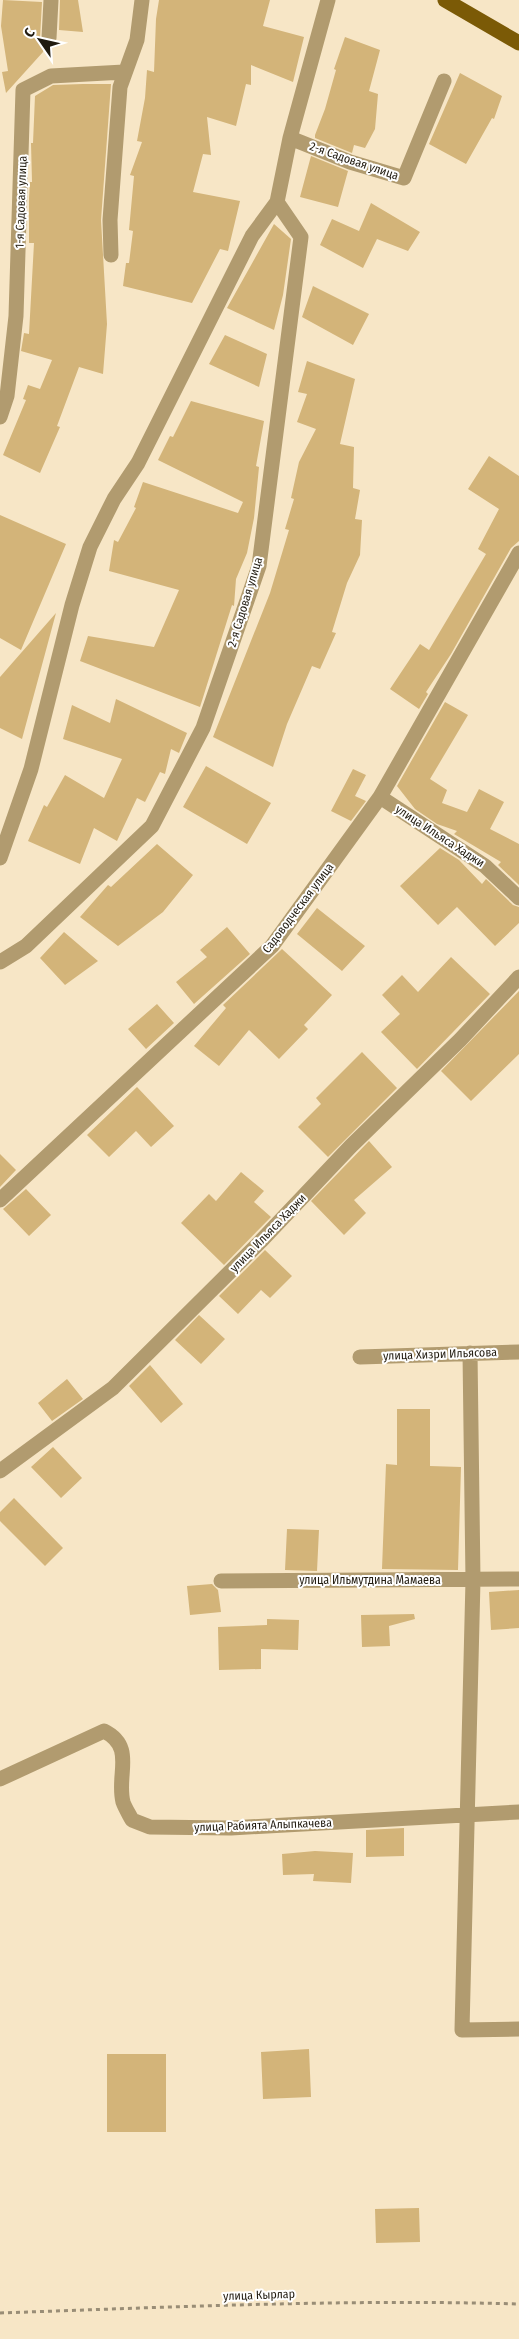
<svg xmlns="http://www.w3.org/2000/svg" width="519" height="2339" viewBox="0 0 519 2339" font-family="'Fira Sans Condensed',sans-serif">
<rect width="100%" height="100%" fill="#f7e6c6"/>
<path fill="#d3b479" d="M3 0 42 2 40 38 44 46 43 52 6 93 2 72 8 71 1 26Z
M60 0H78L83 32 59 30Z
M159 0H270L263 26 304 37 293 82 251 65V85L246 84 236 126 207 117 211 155 203 154 193 192 240 201 228 251 220 249 192 303 123 286 126 263H129L133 231 129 230 134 176 130 175 142 142 137 141 145 98 147 70 154 72 156 19Z
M345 37 380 50 369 91 378 94 375 129 365 148 354 145 352 153 315 138V135L325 109 336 70 334 69Z
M460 73 502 96 494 119 492 118 466 164 429 144Z
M83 84H111L101 220 107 324 103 374 79 367 57 426 60 427 40 473 3 455 26 400 23 399 28 385 40 389 52 360 21 351 24 333 29 334 34 243H29V198L30 182H32L31 143H33L35 96 53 85Z
M311 156 348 171 338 207 300 197Z
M371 203 420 232 408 251 377 239 363 268 320 245 332 219 359 231Z
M274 224 291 239 283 295 274 330 227 308Z
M313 286 369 314 353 345 302 317Z
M225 335 267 354 259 387 209 364Z
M307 361 355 379 340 444 354 447 353 488 360 490 355 519 362 520 360 555 347 583 332 632 336 633 320 669 312 666 287 724 273 767 213 737 270 593 289 530 285 529 294 499 291 498 299 462 316 429 297 422 307 394 298 392Z
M191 401 264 421 256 466 259 467 254 518 247 553 236 579 234 606 232 605 200 707 80 661 88 636 154 647 179 590 109 571 114 540 118 542 136 508 134 507 143 482 238 513 243 502 158 460 170 436 173 437Z
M489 456 519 476V541L511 548 451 654 426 692 428 694 419 709 390 689 420 644 429 650 486 554 478 549 499 509 468 489Z
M0 515 66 544 21 650 0 638Z
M56 613 22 739 0 728V677Z
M116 699 187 733 179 753 171 749 165 774 160 772 145 802 137 798 117 841 94 828 80 864 28 841 44 805 47 807 65 775 104 798 122 759 63 739 72 705 110 723Z
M445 702 468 715 430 779 447 790 442 803 467 812 479 789 504 802 490 829 519 844V885L498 865 501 862 454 834 457 831 437 824 415 809 397 786Z
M206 766 271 803 247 844 183 807Z
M353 769 366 775 355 796 366 801 351 821 331 811Z
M157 844 193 875 163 912 118 946 80 917 108 885 111 887Z
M440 848 459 860 482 884 486 879 513 905 519 907V923L495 946 457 907 438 925 400 886Z
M317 908 365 946 342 971 297 934Z
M227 927 250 954 194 1004 176 982 207 957 200 950Z
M64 932 98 961 65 985 40 958Z
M282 949 332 995 304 1025 308 1029 279 1059 249 1030 219 1066 194 1046 226 1008 223 1005Z
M451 957 490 994 417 1069 381 1032 400 1014 382 995 402 975 418 992Z
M519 991V1054L471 1101 441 1071Z
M157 1004 174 1023 146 1049 128 1029Z
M362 1052 397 1088 328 1157 298 1127 321 1104 316 1098Z
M137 1087 174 1126 151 1147 136 1131 109 1157 87 1135Z
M369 1141 392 1167 354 1200 366 1213 344 1235 311 1201Z
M0 1154 16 1170 0 1187Z
M241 1172 264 1191 254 1202 271 1217 224 1265 181 1223 209 1194 216 1201Z
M26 1189 51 1215 29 1236 3 1209Z
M265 1250 292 1276 270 1298 261 1290 238 1314 219 1296Z
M199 1315 225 1339 201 1364 175 1340Z
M150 1365 183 1404 161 1423 129 1386Z
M67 1379 83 1399 52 1421 38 1403Z
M397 1409H430V1466L461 1467 458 1570 382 1569 386 1464 397 1465Z
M53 1447 82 1478 61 1498 31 1467Z
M14 1498 63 1548 45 1566 0 1521V1512Z
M287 1529 319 1530 317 1571 285 1570Z
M212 1584 218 1590 221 1612 190 1615 187 1586Z
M519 1590V1628L491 1630 489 1592Z
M414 1614 415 1619 389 1626 390 1646 362 1647 361 1615Z
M267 1619 299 1620 298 1650 261 1649V1669L219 1670 218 1627 267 1625Z
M404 1828V1856L366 1857V1830Z
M315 1851 353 1853 351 1883 313 1881 314 1874 283 1875 282 1854Z
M309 2049 311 2097 263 2099 261 2052Z
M107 2054H166V2132H107Z
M419 2208 420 2242 376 2243 375 2209Z"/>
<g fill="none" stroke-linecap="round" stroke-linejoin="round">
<path stroke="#998d76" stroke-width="3" stroke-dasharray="4 4" stroke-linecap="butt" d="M0 2313C173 2307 346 2299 519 2304"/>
<path stroke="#b19b6f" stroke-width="15" d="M49 38 51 0
M290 138 350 162 404 178 444 81
M111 255 110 220 120 87 137 40 142 0
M0 417 7 396 16 316 23 90 51 76 124 72
M380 797 485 866 519 898
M0 858 31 769 72 605 90 547 114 499 138 463 252 236 277 202
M0 962 26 946 152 826 203 728 259 566 301 237 277 202 290 138 328 0
M0 1200 272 946 380 797 519 553
M470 1353 473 1580 462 2030 519 2029
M360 1357 519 1352
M0 1471 113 1388 261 1241 351 1146 460 1040 519 977
M221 1581 519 1579
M0 1779 104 1731C136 1747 116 1775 123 1802 125 1808 129 1814 132 1820L150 1827 231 1828 519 1812"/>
<path stroke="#7b5a06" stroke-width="15" d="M445 0 519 43"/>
</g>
<g text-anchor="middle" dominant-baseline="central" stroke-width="4" stroke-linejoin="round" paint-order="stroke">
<g font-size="12" fill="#211b10" stroke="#fff">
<text transform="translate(354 161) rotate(19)">2-я Садовая улица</text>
<text transform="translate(21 202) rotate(-88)">1-я Садовая улица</text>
<text transform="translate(245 602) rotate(-73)">2-я Садовая улица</text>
<text transform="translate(440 836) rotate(33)">улица Ильяса Хаджи</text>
<text transform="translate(298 908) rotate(-53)">Садоводческая улица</text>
<text transform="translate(268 1233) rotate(-46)">улица Ильяса Хаджи</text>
<text transform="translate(440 1354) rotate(-2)">улица Хизри Ильясова</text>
<text x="370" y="1580">улица Ильмутдина Мамаева</text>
<text transform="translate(263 1825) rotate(-2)">улица Рабията Алыпкачева</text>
<text transform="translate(259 2295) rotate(-2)">улица Кырлар</text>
</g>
</g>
<g transform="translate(40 40) rotate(304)" stroke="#ffffff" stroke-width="4" paint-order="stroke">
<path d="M0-4L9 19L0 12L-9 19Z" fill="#211b10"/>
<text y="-8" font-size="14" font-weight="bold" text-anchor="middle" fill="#211b10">С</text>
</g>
</svg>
